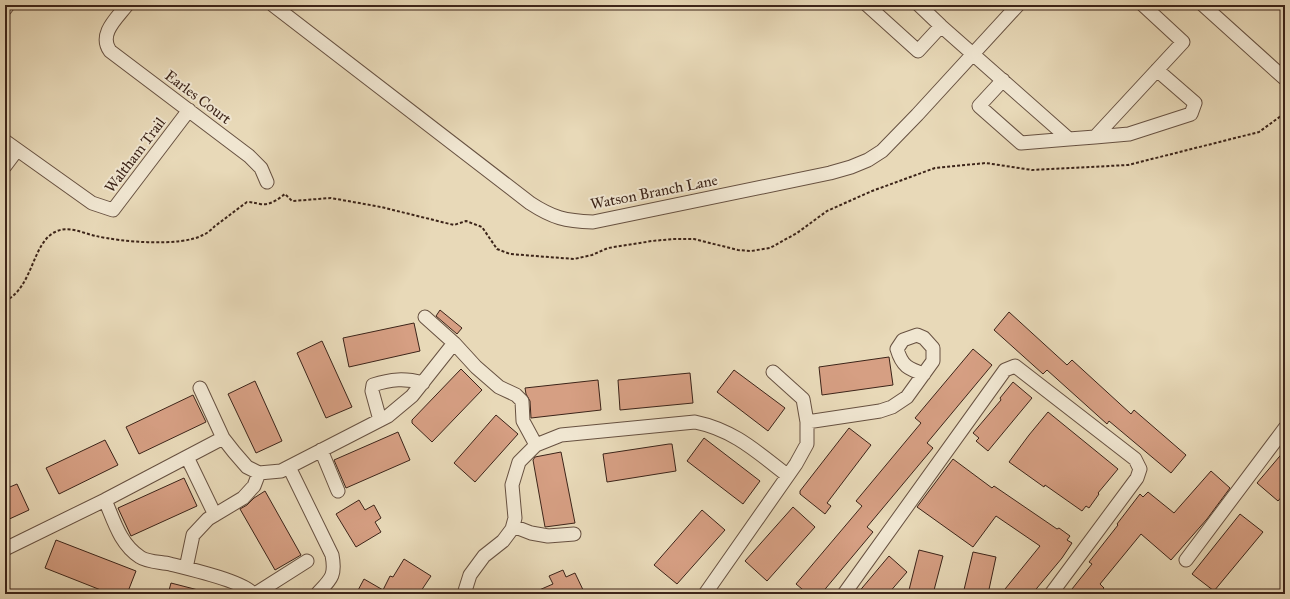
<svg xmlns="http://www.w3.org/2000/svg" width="1290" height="599" viewBox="0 0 1290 599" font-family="'IM FELL Great Primer',serif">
<rect width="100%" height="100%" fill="#e8d9b8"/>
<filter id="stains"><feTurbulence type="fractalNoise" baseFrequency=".005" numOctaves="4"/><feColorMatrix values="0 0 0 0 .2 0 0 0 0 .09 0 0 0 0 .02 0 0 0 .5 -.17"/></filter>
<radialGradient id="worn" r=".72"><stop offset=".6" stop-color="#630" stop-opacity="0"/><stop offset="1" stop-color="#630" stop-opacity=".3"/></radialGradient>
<path fill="#d69f83" stroke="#3c2419" d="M440 310 462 328 457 334 436 316Z
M1009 312 1067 365 1072 360 1131 414 1134 410 1186 455 1171 473 1109 421 1107 424 1047 370 1043 374 994 330Z
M414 323 420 351 349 367 343 338Z
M322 341 352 407 326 418 297 353Z
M973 349 992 365 927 443 933 448 867 527 873 532 821 594H808L796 584 862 506 856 501 921 423 915 418Z
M889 357 893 385 822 395 819 367Z
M461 369 482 390 432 442 412 423V420Z
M734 370 785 408 768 431 717 392Z
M690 373 693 403 620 410 618 380Z
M598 380 601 410 531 418 530 401 526 394 525 388Z
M255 381 282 441 256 453 228 394Z
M1013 382 1032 398 988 451 976 441 979 438 973 433 1001 400 1000 398Z
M193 395 206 422 139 454 126 427Z
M1048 412 1118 469 1098 493 1099 494 1089 508 1086 506 1082 511 1045 485 1044 487 1009 462 1029 435Z
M496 415 518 434 475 482 454 463Z
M849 428 871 445 827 503 831 506 825 514 800 494V491Z
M398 432 410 460 346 488 334 460Z
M704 438 760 481 743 504 687 461Z
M105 440 118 465 59 494 46 468Z
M669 444H672L676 471 607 482 603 454Z
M1285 450V493L1278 501 1257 483Z
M561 452 575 523 545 527 533 460 535 457Z
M953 459 992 488 994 486 1057 529 1059 528 1070 536 1067 540 1072 543 1062 558 1032 594H1001L1040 546 996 516 973 547 917 507Z
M1211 471 1230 488 1207 519 1171 560 1141 534 1100 584 1104 588 1099 594H1068L1092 564 1089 562 1118 525 1117 524 1140 494 1143 497 1148 492 1174 513Z
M184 478 197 506 131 536 118 508Z
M17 484 29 510 5 521V489Z
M265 491 301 555 275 570 240 509 247 505 254 498Z
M359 500 365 510 374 505 381 518 375 522 381 532 356 547 336 514Z
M793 507 815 527 767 581 745 561Z
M702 510 725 530 677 584 654 565Z
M1240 514 1263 532 1214 591 1192 574Z
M56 540 136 571 127 594H111L45 568Z
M919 550 943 556 933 594H908Z
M973 552 996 557 988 594H963Z
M889 556 907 572 888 594H857Z
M404 559 431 576 419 594H356L364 579 383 590 390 576 393 577Z
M563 570 566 577 575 573 585 594H530L553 584 549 576Z
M171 583 202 591 201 594H168Z"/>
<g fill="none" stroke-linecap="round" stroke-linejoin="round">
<g stroke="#675141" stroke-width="15">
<path id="minor" d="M127 5C117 18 98 34 110 51L249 156 261 168 267 182
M273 5 530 203C553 218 565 221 593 222L830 173 851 167 868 160 882 151 917 115 1018 5
M867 5 918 51 941 26
M919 5 941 26 1069 139 1095 137 1183 42 1143 5
M1203 5 1284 78 1285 77
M5 9 8 5
M1003 80 979 106 1021 143 1069 139
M1095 137 1129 134 1191 114 1195 103 1157 70
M5 141 92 203 113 210 189 110
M5 166 17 150
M425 317 454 343 476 367 499 387 516 395 522 401 523 421 536 445
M200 388 223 438 234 452 247 467 259 473 281 471 388 416 412 396 454 343
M380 420 372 391 373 385C391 379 405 378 423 383
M807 422 880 411 892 407 907 397 933 361V348L924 338 917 335 903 340 897 349C902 366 908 369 924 374
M321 450 338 491
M187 457 215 515
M289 467 332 555C336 576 331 579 317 594
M105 500C114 521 120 544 140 557 147 562 161 562 170 564 186 568 246 582 253 594
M513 526 531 533 548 536 574 534
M5 549 105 500 223 438
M1186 560 1285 428
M186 568 193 535 208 519 243 498 254 486 259 473
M255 594 307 561
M464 594 470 575 484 556 503 541 512 529 515 518 512 485 519 462 536 445 561 435 695 422C734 430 757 452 787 475
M705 594 796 464 807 444V422L803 399 773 372
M844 594 1005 370 1015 366 1135 459 1140 469 1137 478 1051 594"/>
</g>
<path stroke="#3c2419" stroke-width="2" stroke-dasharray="3 2" stroke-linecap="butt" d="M5 301C33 288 32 243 55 232 68 225 82 233 96 236 121 242 181 247 203 235 208 233 212 229 215 226 226 218 236 210 247 202 252 202 255 203 260 204 270 206 278 199 285 194L292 201 331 198 381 207 454 225 466 221 482 227 497 249 510 254 574 259 592 255 608 248 652 241 673 239H694L738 250 751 251 770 248 797 233 827 211 872 191 935 168 986 163 1032 170 1128 165 1259 132 1285 113"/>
<use href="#minor" stroke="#f0e6d1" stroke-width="13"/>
</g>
<g text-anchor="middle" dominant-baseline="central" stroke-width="4" stroke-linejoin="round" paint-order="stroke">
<g font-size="15" fill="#3c2419" stroke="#f0e6d1">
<text transform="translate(198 97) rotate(37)">Earles Court</text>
<text transform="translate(135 155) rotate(-53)">Waltham Trail</text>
<text transform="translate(654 192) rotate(-11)">Watson Branch Lane</text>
</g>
</g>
<rect width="1290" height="599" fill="none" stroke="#e8d9b8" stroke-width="20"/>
<rect x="6" y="6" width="1278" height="587" fill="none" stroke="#3c2419" stroke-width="2"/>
<rect x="10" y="10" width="1270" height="579" fill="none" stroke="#3c2419"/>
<rect width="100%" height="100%" filter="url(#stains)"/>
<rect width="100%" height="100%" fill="url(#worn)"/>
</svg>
